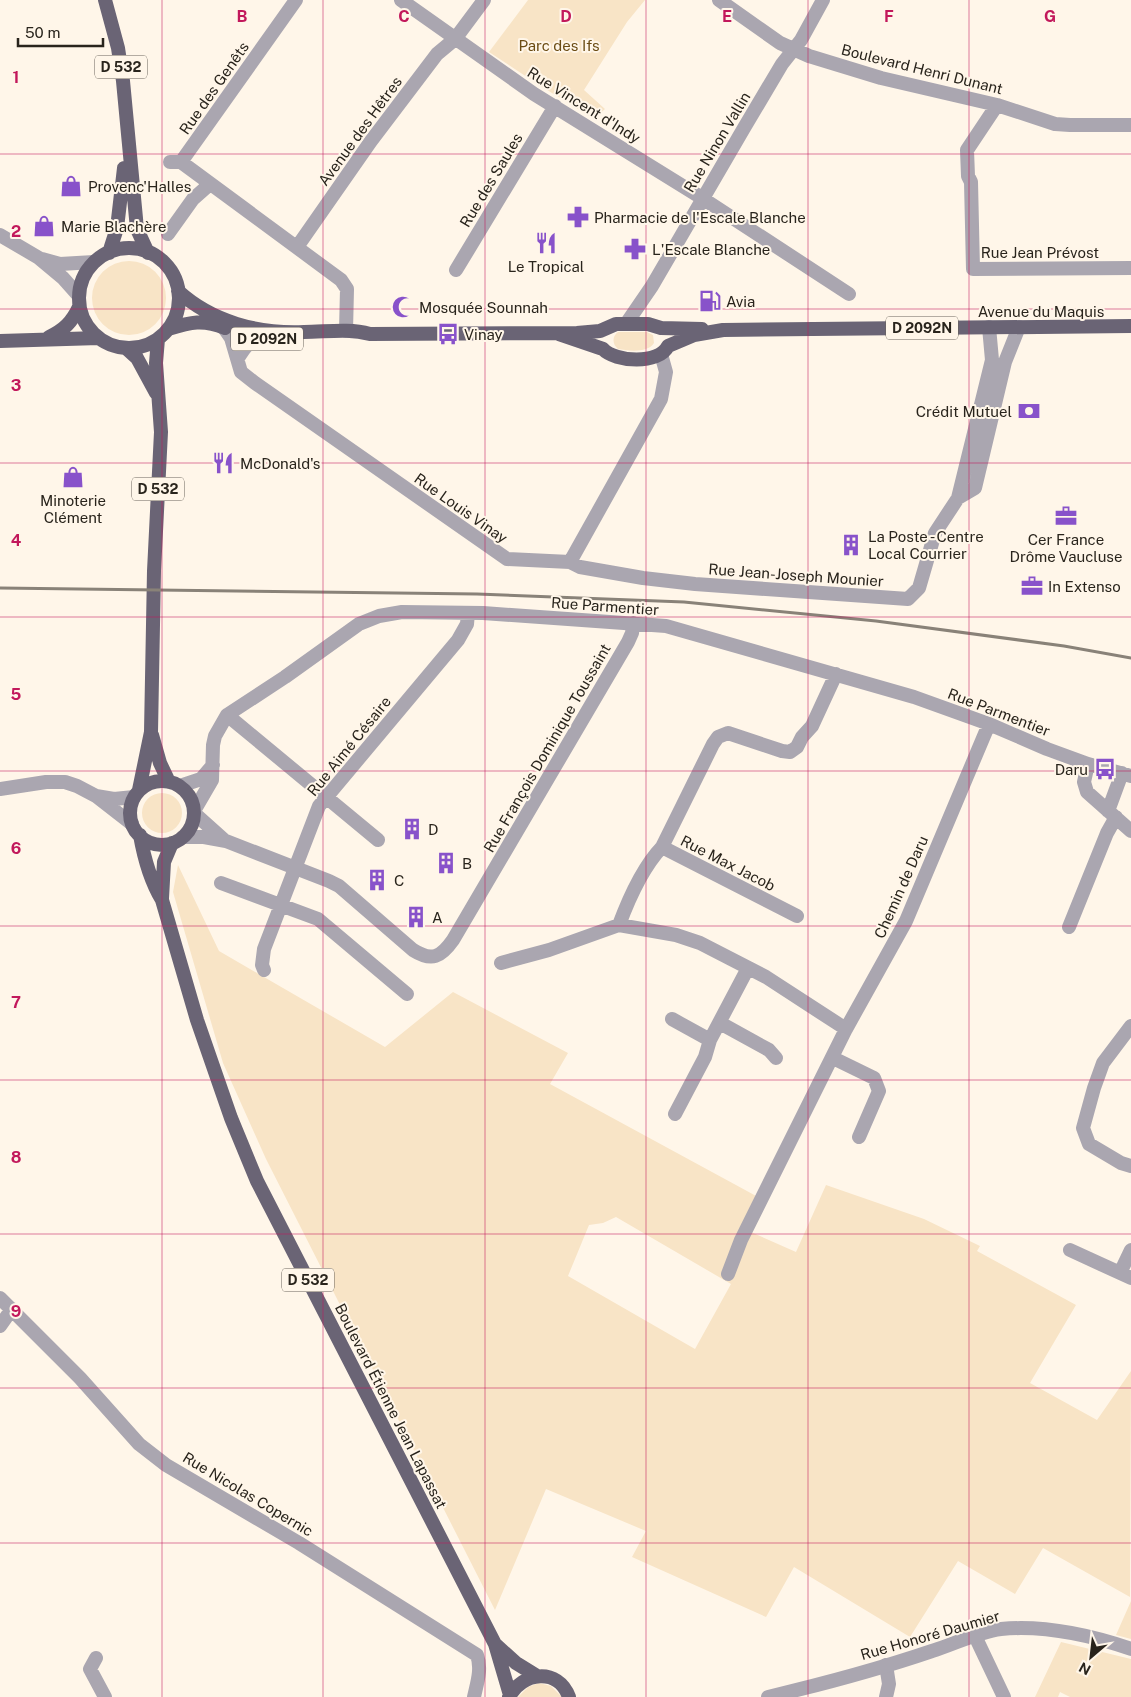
<svg xmlns="http://www.w3.org/2000/svg" width="1131" height="1697" viewBox="0 0 1131 1697" font-family="'Public Sans',sans-serif">
<rect width="100%" height="100%" fill="#fff6e9"/>
<path fill="#f8e4c6" fill-rule="evenodd" d="M528 0H645L627 22 584 90 605 109 594 119 539 85 489 52Z
M92 298a37 37 0 1 1 74 0a37 37 0 1 1-74 0Z
M618 332H647L653 335 654 343C648 353 629 351 618 349 612 344 612 336 618 332Z
M142 813a20 20 0 1 1 40 0a20 20 0 1 1-40 0Z
M178 865 219 951 385 1047 453 992 568 1053 550 1084 758 1197 744 1229 796 1252 826 1185 924 1219 980 1246 977 1251 1076 1305 1030 1383 1097 1420 1131 1371 1130 1597 1043 1548 1015 1594 958 1561 910 1637 794 1567 766 1617 632 1557 646 1531 546 1489 495 1610 266 1159 223 1063 173 892ZM616 1217 731 1284 695 1349 568 1276 589 1225 603 1223Z
M1131 1601V1639L1116 1635Z
M1061 1642 1131 1659V1697H1070L1060 1692 1058 1697H1035Z
M539 1683 551 1686 562 1697H518L528 1687Z"/>
<g fill="none" stroke-linecap="round" stroke-linejoin="round">
<path stroke="#aaa6b0" stroke-width="14" d="M401 0 534 94 702 198 849 294
M719 0 780 43 809 56 881 78 997 105 1055 124 1070 125H1131
M997 105 967 150 968 176 971 182 973 269 1131 268
M170 162H181L296 0
M181 162 341 280 347 289 346 331
M168 234 193 199 210 184
M0 235 39 258 63 278 79 296
M297 247 371 141 437 54 455 39 484 0
M42 259 60 264 94 262
M456 270 555 106
M626 324 652 286 744 128 782 64 801 40 823 0
M224 328 231 338 241 372 255 383 507 559 570 562 661 399 666 372 661 354
M238 358C243 350 248 342 258 338
M958 498 975 488 1005 362 1019 327
M570 562 580 567 643 578 695 584 908 599 919 588 935 533 958 498 992 360 989 327
M227 715 378 840
M1088 764 1084 782 1087 792 1131 831
M180 786 201 779 213 765
M194 811 212 780 213 745 215 736 227 715 285 677 359 624 379 616 402 612 483 613 666 626 914 697 989 724 1047 749 1088 764 1131 776
M1108 811 1122 773
M194 813 223 839
M183 837H204L226 841 329 881 339 886 413 950C432 962 441 957 453 940L628 642 632 633 633 623
M662 847 797 916
M221 883 318 919 407 994
M619 925C629 898 642 868 662 847L713 744 718 737 728 733 782 751 790 752 797 747 802 737 812 726 836 674
M1069 927 1107 833 1116 817
M501 963 549 950 619 925 676 935 700 943 766 977 846 1029
M264 970 262 965 264 949 319 806 458 640 467 624 468 613
M672 1019 710 1040
M720 1023 769 1050 776 1058
M1131 1026 1103 1063 1094 1088 1083 1128 1089 1144 1121 1163 1131 1166
M833 1058 874 1078 879 1091 859 1137
M675 1114 705 1057 710 1040 748 968
M1070 1250 1131 1278
M1120 1273 1131 1250
M728 1274 741 1240 846 1029 906 921 989 724
M0 1298 80 1378 139 1444 166 1465 299 1543 477 1655C482 1669 477 1683 474 1697
M0 1326 12 1309
M975 1636 1004 1697
M96 1658 90 1669 105 1697
M886 1697 889 1684 886 1665"/>
<path stroke="#aaa6b0" stroke-width="14" d="M0 789 46 782H65L77 786 96 796 132 824
M96 796 114 799 134 797
M768 1697C823 1684 879 1669 932 1651 955 1644 977 1632 1001 1629 1044 1625 1090 1635 1131 1649"/>
<path stroke="#6a6475" stroke-width="14" d="M105 0 118 48 123 81 137 229 148 253
M79 298a50 50 0 1 1 100 0a50 50 0 1 1-100 0Z
M109 253 117 228 124 168
M178 291C212 322 258 334 304 332 326 332 348 328 370 334L577 333 600 331 616 324H648L661 328 702 329
M168 329C191 322 203 319 225 328
M559 334 603 349C615 362 659 365 668 346L694 335 723 330 1131 326
M49 337C64 330 72 322 79 307
M0 341 99 338
M126 348 137 358 156 393
M152 735 160 763 169 782
M130 813a32 32 0 1 1 64 0a32 32 0 1 1-64 0Z
M139 790 151 732 154 571 161 432 156 363 158 339
M140 835C144 858 150 880 162 900L197 1020 231 1118 257 1181 495 1644 510 1695
M162 898 164 862 172 843
M495 1644 516 1663 537 1676
M509 1697C522 1672 558 1667 569 1697"/>
<path stroke="#898278" stroke-width="3" d="M0 588 477 594 684 602 876 621 1064 646 1131 658"/>
</g>
<path fill="none" stroke="#c2185b" stroke-width="1" stroke-opacity="0.55" d="M162 0V1697M323 0V1697M485 0V1697M646 0V1697M808 0V1697M969 0V1697M0 154H1131M0 309H1131M0 463H1131M0 617H1131M0 771H1131M0 926H1131M0 1080H1131M0 1234H1131M0 1388H1131M0 1543H1131"/>
<defs>
<g id="shop-bare" transform="scale(1.725)"><path d="M-5-2.5h2.3a2.7 3.5 0 0 1 5.4 0H5L5.5 6h-11ZM-1.5-2.5h3a1.5 2.3 0 0 0-3 0Z" fill="#8852ca" stroke="#fff6e9" stroke-width="2.5" paint-order="stroke"/></g>
<g id="pharmacy-bare" transform="scale(1.725)"><path d="M-2-6h4v4h4v4h-4v4h-4v-4h-4v-4h4Z" fill="#8852ca" stroke="#fff6e9" stroke-width="2.5" paint-order="stroke"/></g>
<g id="restaurant-bare" transform="scale(1.725)"><path d="M-5-6h1v4h1v-4h1v4h1v-4h1v5L-1.5 .5V6h-2V.5L-5-1ZM5-6V6H3V1.5H1.5Q1.5-4 5-6Z" fill="#8852ca" stroke="#fff6e9" stroke-width="2.5" paint-order="stroke"/></g>
<g id="fuel-bare" transform="scale(1.725)"><path d="M-5.5-6h7V0h2V4h1.3V-2.5L3-4.5l.8-.8L6-3V5H2.5V1h-1V6h-7ZM-4.2-4.7v3.2H.2V-4.7Z" fill="#8852ca" stroke="#fff6e9" stroke-width="2.5" paint-order="stroke"/></g>
<g id="mosque-bare" transform="scale(1.725)"><path d="M3.5-4.9A6 6 0 1 0 3.5 4.9A5 5 0 1 1 3.5-4.9Z" fill="#8852ca" stroke="#fff6e9" stroke-width="2.5" paint-order="stroke"/></g>
<g id="bus-bare" transform="scale(1.725)"><path d="M-5-6H5V4H4V6H2V4H-2V6H-4V4H-5ZM-3.5-4V0h7V-4ZM-3.5 1.2v1.5H-2V1.2ZM2 1.2v1.5H3.5V1.2Z" fill="#8852ca" stroke="#fff6e9" stroke-width="2.5" paint-order="stroke"/></g>
<g id="bank-bare" transform="scale(1.725)"><path d="M-6-4H6V4H-6ZM0-2.3a2.3 2.3 0 1 0 0 4.6a2.3 2.3 0 1 0 0-4.6Z" fill="#8852ca" stroke="#fff6e9" stroke-width="2.5" paint-order="stroke"/></g>
<g id="office-bare" transform="scale(1.725)"><path d="M-6-3h4V-5.5h4V-3h4V5H-6ZM-1-4.5V-3h2v-1.5ZM-6 0V1H6V0Z" fill="#8852ca" stroke="#fff6e9" stroke-width="2.5" paint-order="stroke"/></g>
<g id="building-bare" transform="scale(1.725)"><path d="M-4-6H4V6H1V3H-1V6H-4ZM-2.5-4.3h1.7v1.8h-1.7ZM.8-4.3h1.7v1.8H.8ZM-2.5-1h1.7V.8h-1.7ZM.8-1h1.7V.8H.8Z" fill="#8852ca" stroke="#fff6e9" stroke-width="2.5" paint-order="stroke"/></g>
</defs>
<g fill-rule="evenodd">
<use href="#shop-bare" x="71" y="186"/>
<use href="#pharmacy-bare" x="578" y="217"/>
<use href="#shop-bare" x="44" y="226"/>
<use href="#restaurant-bare" x="546" y="243"/>
<use href="#pharmacy-bare" x="635" y="249"/>
<use href="#fuel-bare" x="710" y="301"/>
<use href="#mosque-bare" x="403" y="307"/>
<use href="#bus-bare" x="448" y="334"/>
<use href="#bank-bare" x="1029" y="411"/>
<use href="#restaurant-bare" x="223" y="463"/>
<use href="#shop-bare" x="73" y="477"/>
<use href="#office-bare" x="1066" y="516"/>
<use href="#building-bare" x="851" y="545"/>
<use href="#office-bare" x="1032" y="586"/>
<use href="#bus-bare" x="1105" y="769"/>
<use href="#building-bare" x="412" y="829"/>
<use href="#building-bare" x="446" y="863"/>
<use href="#building-bare" x="377" y="880"/>
<use href="#building-bare" x="416" y="917"/>
</g>
<g text-anchor="middle" dominant-baseline="central" stroke-width="4" stroke-linejoin="round" paint-order="stroke">
<g fill="#fff6e9" stroke="#69635a" stroke-width="1">
<rect x="95" y="55.5" width="52" height="23" rx="4"/>
<rect x="886" y="316.5" width="72" height="23" rx="4"/>
<rect x="231" y="327.5" width="72" height="23" rx="4"/>
<rect x="132" y="477.5" width="52" height="23" rx="4"/>
<rect x="282" y="1268.5" width="52" height="23" rx="4"/>
</g>
<g font-size="14" font-weight="bold" fill="#29241c">
<text x="121" y="67">D 532</text>
<text x="922" y="328">D 2092N</text>
<text x="267" y="339">D 2092N</text>
<text x="158" y="489">D 532</text>
<text x="308" y="1280">D 532</text>
</g>
<g font-size="15" fill="#6b4c14" stroke="#fff6e9">
<text x="559" y="45">Parc des Ifs</text>
</g>
<g font-size="15" fill="#29241c" stroke="#fff6e9">
<text transform="translate(922 69) rotate(14)">Boulevard Henri Dunant</text>
<text transform="translate(214 88) rotate(-55)">Rue des Genêts</text>
<text transform="translate(584 105) rotate(32)">Rue Vincent d'Indy</text>
<text transform="translate(360 131) rotate(-54)">Avenue des Hêtres</text>
<text transform="translate(717 142) rotate(-59)">Rue Ninon Vallin</text>
<text transform="translate(491 180) rotate(-59)">Rue des Saules</text>
<text x="1040" y="252">Rue Jean Prévost</text>
<text x="1041" y="311">Avenue du Maquis</text>
<text transform="translate(461 508) rotate(35)">Rue Louis Vinay</text>
<text transform="translate(796 575) rotate(4)">Rue Jean-Joseph Mounier</text>
<text transform="translate(605 606) rotate(4)">Rue Parmentier</text>
<text transform="translate(999 712) rotate(21)">Rue Parmentier</text>
<text transform="translate(349 746) rotate(-51)">Rue Aimé Césaire</text>
<text transform="translate(547 748) rotate(-60)">Rue François Dominique Toussaint</text>
<text transform="translate(728 863) rotate(27)">Rue Max Jacob</text>
<text transform="translate(901 887) rotate(-66)">Chemin de Daru</text>
<text transform="translate(391 1406) rotate(63)">Boulevard Étienne Jean Lapassat</text>
<text transform="translate(248 1494) rotate(31)">Rue Nicolas Copernic</text>
<text transform="translate(930 1635) rotate(-16)">Rue Honoré Daumier</text>
</g>
<g font-size="15" fill="#29241c" stroke="#fff6e9" text-anchor="start">
<text x="88" y="186">Provenc'Halles</text>
<text x="594" y="217">Pharmacie de l'Escale Blanche</text>
<text x="61" y="226">Marie Blachère</text>
<text x="652" y="249">L'Escale Blanche</text>
<text x="546" y="266" text-anchor="middle">Le Tropical</text>
<text x="726" y="301">Avia</text>
<text x="419" y="307">Mosquée Sounnah</text>
<text x="464" y="334">Vinay</text>
<text x="1012" y="411" text-anchor="end">Crédit Mutuel</text>
<text x="240" y="463">McDonald's</text>
<text x="73" y="500" text-anchor="middle">Minoterie<tspan x="73" dy="17">Clément</tspan></text>
<text x="868" y="536">La Poste - Centre<tspan x="868" dy="17">Local Courrier</tspan></text>
<text x="1066" y="539" text-anchor="middle">Cer France<tspan x="1066" dy="17">Drôme Vaucluse</tspan></text>
<text x="1048" y="586">In Extenso</text>
<text x="1088" y="769" text-anchor="end">Daru</text>
<text x="428" y="829">D</text>
<text x="462" y="863">B</text>
<text x="394" y="880">C</text>
<text x="432" y="917">A</text>
</g>
</g>
<g font-size="16" text-anchor="middle" font-weight="bold" fill="#c2185b" stroke="#fff6e9" stroke-width="4" stroke-linejoin="round" paint-order="stroke">
<text x="242" y="22">B</text>
<text x="404" y="22">C</text>
<text x="566" y="22">D</text>
<text x="727" y="22">E</text>
<text x="889" y="22">F</text>
<text x="1050" y="22">G</text>
<text x="16" y="83">1</text>
<text x="16" y="237">2</text>
<text x="16" y="391">3</text>
<text x="16" y="546">4</text>
<text x="16" y="700">5</text>
<text x="16" y="854">6</text>
<text x="16" y="1008">7</text>
<text x="16" y="1163">8</text>
<text x="16" y="1317">9</text>
</g>
<g transform="translate(1091 1657) rotate(208)" stroke="#fff6e9" stroke-width="4" paint-order="stroke">
<path d="M0-4L9 19L0 12L-9 19Z" fill="#29241c"/>
<text y="-8" font-size="14" font-weight="bold" text-anchor="middle" fill="#29241c">N</text>
</g>
<path d="M18 38v8h85v-8" fill="none" stroke="#29241c" stroke-width="2.5"/>
<text x="25" y="38" font-size="15" fill="#29241c" stroke="#fff6e9" stroke-width="4" paint-order="stroke">50 m</text>
</svg>
